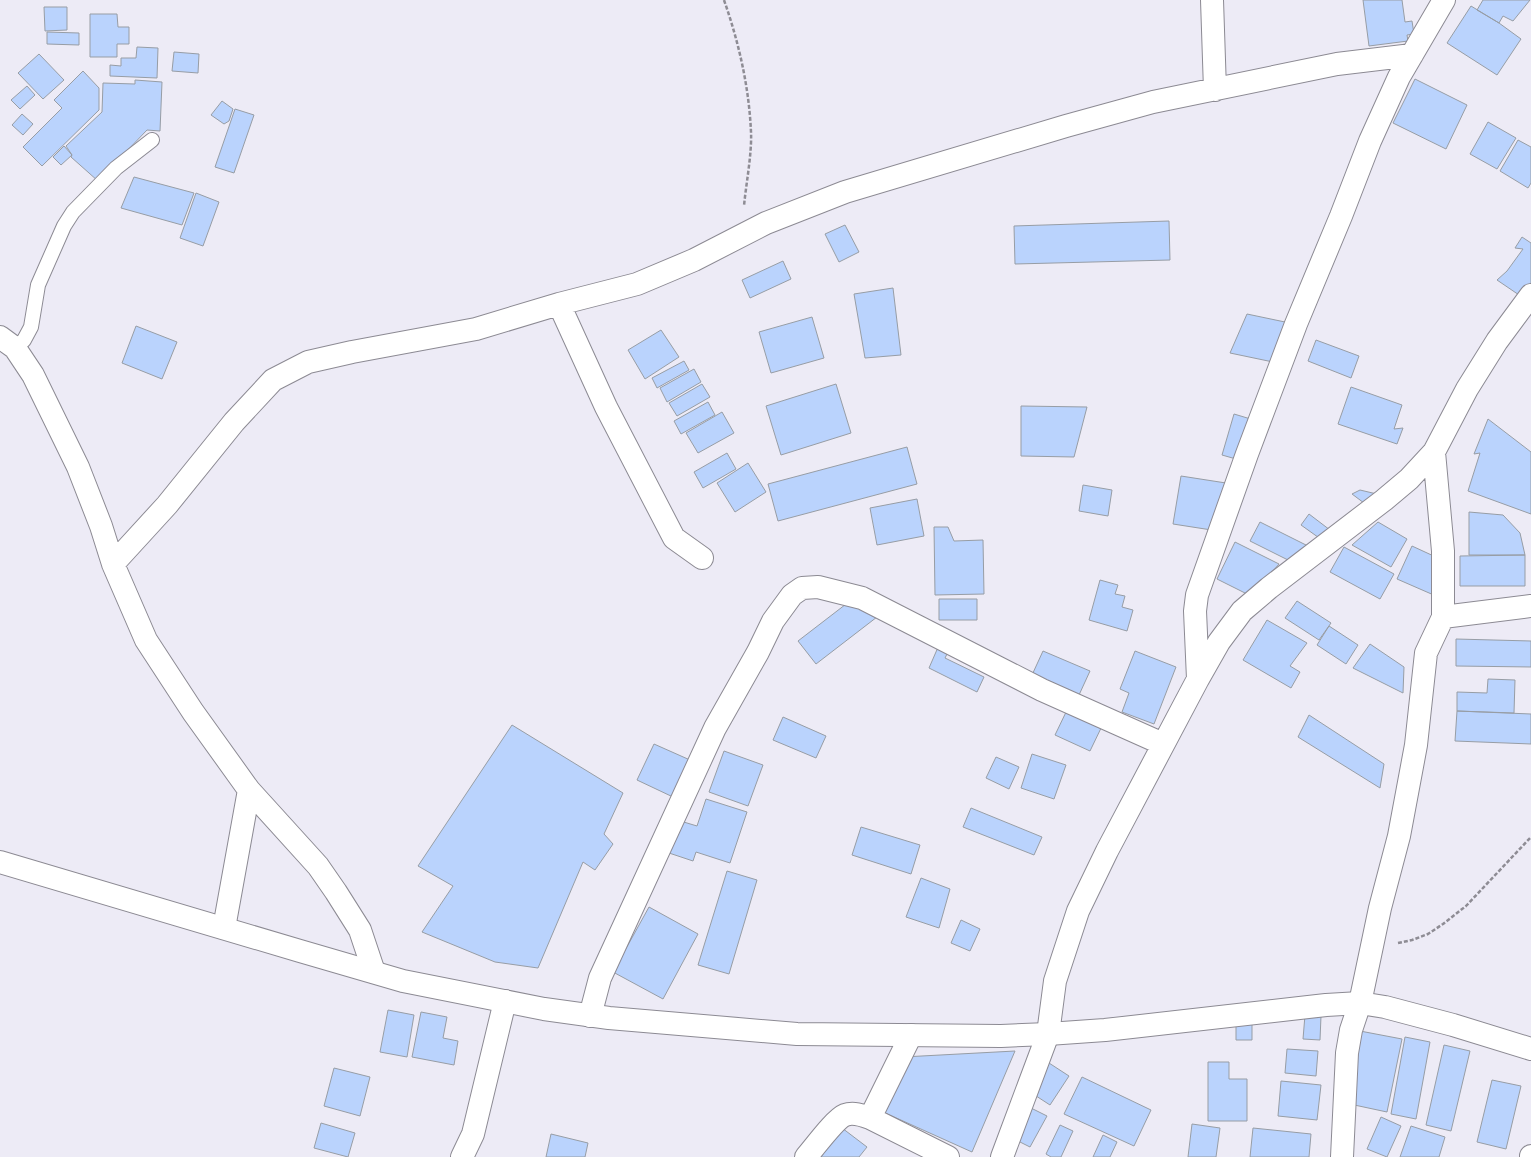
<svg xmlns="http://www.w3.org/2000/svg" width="1531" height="1157" viewBox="0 0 1531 1157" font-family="'Source Sans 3',sans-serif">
<rect width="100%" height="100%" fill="#edebf6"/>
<path fill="#bad3fd" stroke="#979da5" d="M1363 0H1402L1405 22 1412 21 1414 34 1407 35 1408 41 1369 46Z
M1483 0H1530L1513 21 1503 16 1499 23 1477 10Z
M1471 6 1499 23 1521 39 1497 75 1447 43Z
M44 7H67V30L45 31Z
M90 14H117L118 27H129V44H117V57H90Z
M47 32 79 33V45L47 44Z
M137 47 158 48 157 78 110 76V65L121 66V58H136Z
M174 52 199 54 198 73 172 71Z
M39 54 64 80 43 99 18 73Z
M83 71 99 88V110L42 166 23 147 62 108 54 100Z
M1415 79 1467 105 1446 149 1393 123Z
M135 80 162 82 160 131 147 130 98 181 71 157 72 155 66 146 102 112 103 83 135 84Z
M27 86 35 95 20 109 11 100Z
M222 101 233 109 229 121 224 124 211 115Z
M235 109 254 115 234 173 215 167Z
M22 114 33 124 23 135 12 125Z
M1488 122 1516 138 1497 169 1470 154Z
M1518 140 1531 147V183L1528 188 1500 171Z
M64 146 72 155 61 165 53 157Z
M134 177 194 193 182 225 121 208Z
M196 193 219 202 203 246 180 238Z
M1169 221 1170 260 1015 264 1014 226Z
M845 225 859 252 839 262 825 234Z
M1522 237 1531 243V283L1522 297 1497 280 1507 271 1523 249 1515 248Z
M783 261 791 279 750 298 742 280Z
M893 288 901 355 865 358 854 294Z
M1247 314 1285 322 1273 362 1230 353Z
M812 317 824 358 771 373 759 332Z
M136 326 177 342 162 379 122 363Z
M661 330 679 357 645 379 628 350Z
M1316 340 1359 356 1351 378 1308 361Z
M684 361 689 370 657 388 652 378Z
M694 369 701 382 667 402 660 388Z
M702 384 710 397 677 416 669 403Z
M836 384 851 433 781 455 766 406Z
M1351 387 1402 405 1394 429 1403 428 1397 444 1338 424Z
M708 402 715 415 681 434 674 421Z
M1021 406 1087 407 1074 457 1021 456Z
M722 412 734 433 698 453 686 433Z
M1234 414 1254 420 1243 461 1222 455Z
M1488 419 1531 452V514L1468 491 1480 453 1474 454Z
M907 447 917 484 778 521 768 484Z
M727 453 736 469 703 488 694 472Z
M748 463 766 492 735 512 717 483Z
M1181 476 1226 483 1218 531 1173 524Z
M1083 485 1112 490 1108 516 1079 511Z
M1360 490 1381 495 1368 506 1352 494Z
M917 499 924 536 877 545 870 508Z
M1469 512 1503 515 1520 533 1525 555H1469Z
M1309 514 1330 530 1322 540 1301 525Z
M1260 522 1308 546 1290 561 1250 541Z
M1378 522 1407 539 1391 567 1352 545Z
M934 527H948L954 541 983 540 984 594 935 595Z
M1235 542 1279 564 1251 596 1217 579Z
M1412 546 1438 558 1436 596 1397 579Z
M1344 547 1394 574 1380 599 1330 572Z
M1525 555V586H1460V556Z
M1100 580 1118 585 1115 594 1125 596 1122 607 1133 610 1127 631 1089 620Z
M939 599H977V620H939Z
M850 601 877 617 816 664 798 641Z
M1297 601 1331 623 1319 640 1285 618Z
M1267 620 1307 643 1290 666 1300 672 1291 688 1243 660Z
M1329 626 1358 645 1346 664 1317 645Z
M1456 639 1531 641V667L1456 666Z
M1370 644 1404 667 1403 693 1353 668Z
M939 645 949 650 945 658 984 677 977 692 929 668Z
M1043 651 1090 671 1079 695 1032 675Z
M1135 651 1176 667 1154 724 1122 712 1129 693 1120 689Z
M1488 679 1515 680 1514 713 1457 711V692L1487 693Z
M1068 708 1103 724 1090 751 1055 735Z
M1457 711 1531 714V744L1455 741Z
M1309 715 1384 764 1380 788 1298 737Z
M783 717 826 736 816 758 773 740Z
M512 725 623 793 604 834 613 844 595 870 583 862 538 968 495 962 422 932 453 886 418 866Z
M654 744 690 760 673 797 637 780Z
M724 751 763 765 748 806 709 792Z
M1032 754 1066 765 1054 799 1021 788Z
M996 757 1019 767 1009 789 986 778Z
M706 799 747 812 730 863 696 852 693 861 666 852 677 820 697 826Z
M971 808 1042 837 1034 855 963 827Z
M861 827 920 845 911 874 852 855Z
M727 871 757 880 729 974 698 965Z
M921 878 950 889 939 928 906 917Z
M649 907 698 934 663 999 613 972Z
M961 920 980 929 970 951 951 943Z
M388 1010 414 1015 407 1057 380 1052Z
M421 1012 447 1017 443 1038 458 1041 454 1065 412 1057Z
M1305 1015 1321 1016 1320 1040 1303 1039Z
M1236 1019H1252V1040H1236Z
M1360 1031 1402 1039 1387 1112 1345 1103Z
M1405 1037 1430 1042 1416 1119 1391 1114Z
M1444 1045 1470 1051 1451 1131 1426 1125Z
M1287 1049 1318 1051 1316 1076 1285 1073Z
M1015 1051 972 1152 883 1112 903 1057Z
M1208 1062H1229V1079H1247V1121H1208Z
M1049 1063 1069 1076 1050 1105 1030 1092Z
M334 1068 370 1077 360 1116 324 1106Z
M1082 1077 1151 1110 1134 1146 1064 1114Z
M1492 1080 1521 1086 1506 1149 1477 1142Z
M1281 1081 1321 1085 1317 1120 1278 1116Z
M1029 1107 1047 1116 1030 1147 1012 1138Z
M1381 1117 1401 1126 1387 1157 1367 1149Z
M321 1123 355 1133 348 1157 314 1148Z
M1192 1124 1220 1128 1216 1157H1188Z
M1060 1125 1073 1131 1061 1157H1051L1046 1154Z
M1411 1126 1445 1137 1439 1157H1400Z
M842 1128 867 1147 859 1157H821Z
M1253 1128 1311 1134 1309 1157H1250Z
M551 1134 588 1143 585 1157H546Z
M1103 1135 1117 1142 1110 1157H1093Z"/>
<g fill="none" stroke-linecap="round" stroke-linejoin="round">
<g stroke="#8c8a93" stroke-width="16">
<path id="lane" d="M15 348 24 340 31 327 38 285 64 226 73 212 116 168 152 140"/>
</g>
<g stroke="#8c8a93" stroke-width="24">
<path id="street" d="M1212 0 1215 90
M559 304 606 407 674 538 702 558
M0 337 15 348 33 375 78 467 101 526 113 564 146 640 193 712 249 790 318 866 336 892 360 930 374 972
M113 564 167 505 234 422 273 380 308 362 352 352 476 329 559 304 637 284 694 260 766 223 845 192 1066 126 1153 102 1337 64 1412 55
M1443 617 1531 606
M1198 679 1219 642 1242 611 1269 588 1384 500 1409 479 1434 452 1467 389 1497 341 1531 295
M224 928 249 790
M590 1016 600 978 715 728 758 652 773 621 792 595 802 588 818 587 862 598 1042 690 1163 744
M870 1118 948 1157
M462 1157 473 1134 505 1001
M806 1157C814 1148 835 1119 845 1115 853 1112 862 1115 870 1118L911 1035
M1002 1157 1048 1034 1055 981 1078 911 1107 851 1198 679 1195 611 1197 595 1247 454 1296 324 1341 216 1370 141 1399 77 1444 0
M1342 1157 1347 1053 1351 1030 1360 1003 1380 908 1399 836 1416 745 1426 653 1443 617V551L1434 452
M1531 1157V1156"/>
</g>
<g stroke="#8c8a93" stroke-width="24">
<path id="secondary" d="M0 862 300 951 403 981 544 1009 609 1018 797 1034 1001 1036 1048 1034 1105 1030 1326 1005 1360 1003 1385 1007 1453 1025 1531 1049"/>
</g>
<path stroke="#8e8c94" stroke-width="2.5" stroke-dasharray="4 2" stroke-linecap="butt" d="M724 0C739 43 749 87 751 132 752 154 746 184 744 206
M1398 943 1412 940 1428 934 1443 924 1466 906 1531 837"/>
<use href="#lane" stroke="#fff" stroke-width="14"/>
<use href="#street" stroke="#fff" stroke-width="22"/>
<use href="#secondary" stroke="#fff" stroke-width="22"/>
</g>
</svg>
